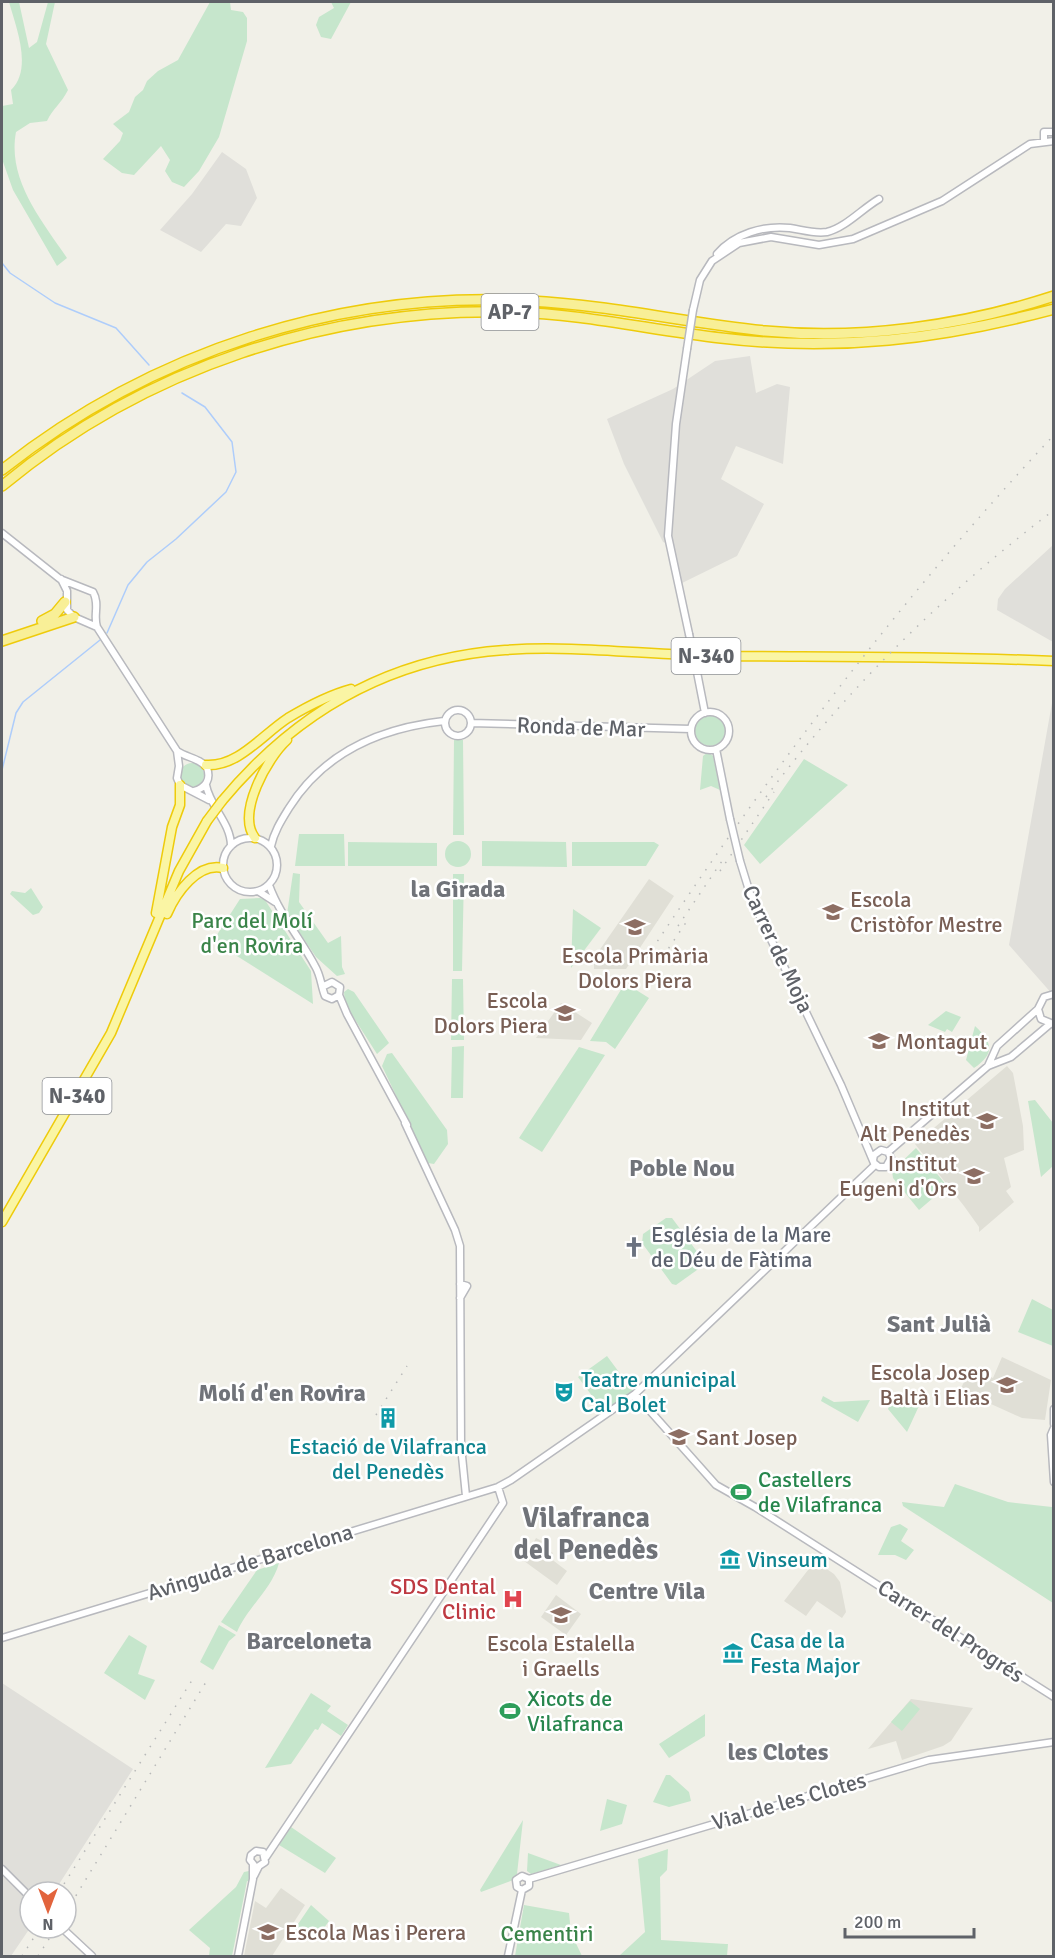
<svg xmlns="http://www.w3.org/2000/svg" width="1055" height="1958" viewBox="0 0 1055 1958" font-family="Signika,sans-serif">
<rect width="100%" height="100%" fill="#f1f0e8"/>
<path fill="#e0dfda" d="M222 152 246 169 257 198 241 226 226 224 201 252 160 230 192 194Z
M750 356 756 393 777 384 790 387 783 464 736 446 721 479 764 504 737 556 680 584 671 545 663 542 624 464 607 419 673 389 715 361Z
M1053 545V642L997 610 998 599 1005 589Z
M1052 703H1053V995L1009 945Z
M2 1683 133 1769 54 1892H30V1928L11 1956H2Z"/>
<path fill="#e0dfd6" d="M649 879 674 896 626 969H594V958Z
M561 1003 592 1023 581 1040 536 1038Z
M1007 1066 1013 1073 1023 1126 1024 1150 1004 1158 1011 1187 1006 1191 1014 1202 979 1232V1227L964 1206 915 1144Z
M1002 1357 1051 1380 1045 1420 1022 1418 960 1390 971 1368 993 1378Z
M536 1538 542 1541 539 1549 542 1550 543 1547 553 1553 550 1558 567 1571 557 1585 524 1561Z
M815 1561 834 1574 840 1582 846 1612 842 1618 817 1601 806 1616 784 1601Z
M556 1595 581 1614 566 1635 541 1617Z
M911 1699 973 1708 951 1741 943 1746 902 1760 896 1741 868 1749Z
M281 1888 305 1905 272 1956H244L255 1901 266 1908Z"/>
<path fill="#c6e6cc" d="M9 2H19L29 48 37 42 48 2H55L46 44 68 90C61 104 53 108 47 121L30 123 16 132C7 180 42 221 67 258L57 266 13 190 2 159V106L13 104 11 90C33 69 16 27 9 2Z
M210 2H230L231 10 243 12 247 18V41L219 137 199 171 184 187 172 182 165 171 170 160 161 146 134 175 122 173 103 159 120 141 123 133 113 124 129 112 135 97 143 90 147 81 158 71 178 60Z
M331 2H351L331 39 321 37 316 25 319 17 334 8Z
M695 731a15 15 0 1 1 30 0a15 15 0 1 1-30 0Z
M454 740H463L464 835H453Z
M708 752 713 756 720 790 711 786 700 790 703 756Z
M804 759 848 785 760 864 744 845Z
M180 775a12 12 0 1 1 24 0a12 12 0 1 1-24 0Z
M299 834H344L345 866H295Z
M445 854a13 13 0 1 1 26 0a13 13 0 1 1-26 0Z
M482 841 566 842 567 867 482 866Z
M348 842 437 843V866H348Z
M572 842H654L659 845 646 866H572Z
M293 873 300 874 299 902 328 943 341 936 342 967 345 974 337 976 316 957 287 914Z
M453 874H464L462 971H453Z
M31 888 43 907 39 913 33 915 10 894 12 891 25 893Z
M260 898 265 900 311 971 313 1004 213 941 240 899Z
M573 909 601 928 571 968Z
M452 979H463L464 1040H451Z
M625 983 649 998 615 1049 606 1042 590 1041Z
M348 989 354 992 389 1043 377 1054 345 1004 344 992Z
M946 1011 961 1017 952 1032 947 1029 945 1032 928 1025Z
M975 1026C992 1042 996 1053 974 1068L966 1060Z
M464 1046 463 1098H451L452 1047Z
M579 1047 605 1055 542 1152 519 1138Z
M392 1053 447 1130 448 1144 434 1164 428 1163 382 1066 387 1054Z
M1035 1100 1053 1123V1166L1041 1177 1028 1101Z
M916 1148 947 1186 919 1210 893 1178 892 1171Z
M666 1218H672L704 1261V1265L676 1285 672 1284 642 1243 643 1234Z
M1032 1299 1053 1310V1346L1018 1332Z
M607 1356 633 1391 604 1412 578 1377Z
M924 1395 907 1432 888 1409 891 1401 890 1398Z
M823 1396 834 1402 870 1400 858 1422 821 1401Z
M955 1484 1008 1502 1052 1507 1053 1603 903 1506 902 1502 944 1507Z
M900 1524 908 1529 901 1541 914 1550 906 1560 895 1555H878L891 1527Z
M279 1563C272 1589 247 1608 237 1632L221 1622 257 1570Z
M219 1625 236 1635 229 1641 213 1670 200 1662Z
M129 1635 147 1646 138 1674 155 1680 145 1700 104 1673Z
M311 1693 331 1706 327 1711 348 1725 341 1736 322 1723 318 1730 315 1729 291 1764 265 1768Z
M910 1701 920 1709 902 1731 891 1722Z
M705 1714V1736L669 1758 659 1744Z
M666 1775H670L689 1792 691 1801 669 1807 653 1802Z
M607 1799 627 1805 622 1824 600 1831Z
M523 1820 517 1874 513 1880 481 1892 480 1890Z
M291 1827 336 1858 325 1873 279 1845Z
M668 1849 667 1870 660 1877 661 1940 726 1944H728L727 1956H619L645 1932 638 1859Z
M528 1853 561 1865H562L531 1874 527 1871Z
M249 1871V1882L247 1881 232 1956H209L210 1948 189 1930 236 1887 244 1872Z
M311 1905 329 1921 314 1942 294 1930Z
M524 1905 569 1913 571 1933 582 1956H515Z"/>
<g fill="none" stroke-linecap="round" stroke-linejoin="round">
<path stroke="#aecdfb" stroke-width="1.5" d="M2 263 10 273 55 303 116 328 149 365
M107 633 128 585 147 562 176 539 226 492 236 472 232 442 205 407 182 393
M2 770 16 713 23 702 100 640"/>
<g stroke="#b8b9be" stroke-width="9">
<path id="tertiary" d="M1044 141V132H1054
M717 254C734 234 764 225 790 228 803 230 814 234 827 232 845 228 863 208 879 199
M693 310 700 280 712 261 739 243 771 237 819 245 853 239 942 201 1030 144 1054 141
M687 349 676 424 668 536 689 634
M2 533 60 579 93 592C100 604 93 615 97 627L177 751 179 766 177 778 180 785 209 800
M61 579 67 591V610L74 617 97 627
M696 667 705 713
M445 723a13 13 0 1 1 26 0a13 13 0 1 1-26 0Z
M691 731a19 19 0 1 1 38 0a19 19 0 1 1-38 0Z
M471 723 691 729
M716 749 730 819
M177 751C187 758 200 758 207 768 211 779 206 788 194 791
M206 785C210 807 231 823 231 846
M223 865a27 27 0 1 1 54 0a27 27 0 1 1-54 0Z
M271 846C274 832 281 821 289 808 324 752 380 728 444 721
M740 861 752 900 841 1085 874 1163 879 1167H886L891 1158 888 1152 881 1150 874 1155 873 1160
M269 885C280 915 300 938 315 966 321 976 321 986 325 996L332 999 339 995
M258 891 275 902
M324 986 332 982 340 987 339 995 347 1014 407 1125
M1053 1024 1041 1019 1038 1009 1044 997 1054 994
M988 1066 997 1046 1038 1009
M405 1123 455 1230 460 1246 461 1446 466 1496
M888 1152 988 1066 1011 1057 1050 1024
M460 1298 467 1286 460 1284
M635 1394 716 1485 755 1507 1054 1697
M1054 1409V1424
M1054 1428 1051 1435 1054 1482
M2 1638 498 1487 511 1480 635 1394 875 1165
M266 1857 503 1503 498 1487
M254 1865 250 1860 251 1855 256 1851 263 1852
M2 1869 30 1897
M254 1876 259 1866 265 1862 263 1852
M529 1879 929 1760 1054 1742
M522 1890 517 1887 516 1880 522 1876 529 1879
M522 1890 529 1886V1879
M62 1928 92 1956
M238 1956 253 1879V1865
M508 1956 522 1890"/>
</g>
<g stroke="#eecb0b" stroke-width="11">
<path id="trunk" d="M206 765C238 767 262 735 288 718 308 706 329 695 351 689
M222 801C296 712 388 658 505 650 575 645 647 655 718 656 830 657 942 656 1054 661
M255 838C236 813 268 757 287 740
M156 913 172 827 180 805V785
M167 914C176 893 198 862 223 868
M2 1222 111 1033 179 871 207 821"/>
</g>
<g stroke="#eecb0b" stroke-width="12">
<path id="motorway" d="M2 470C151 352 340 290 530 301 609 305 687 323 765 331 861 340 962 326 1054 296
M2 486C144 368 328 307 513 312 583 314 651 330 721 338 837 352 941 339 1054 309
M42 621 55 614 65 602
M2 641 74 617"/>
</g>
<use href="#tertiary" stroke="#fff" stroke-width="6"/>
<use href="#trunk" stroke="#faf5a4" stroke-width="8"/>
<use href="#motorway" stroke="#f8ef97" stroke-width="9"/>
<path stroke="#b8b9b9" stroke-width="1.5" stroke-dasharray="1.5 8" stroke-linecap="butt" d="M766 797C848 687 945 593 1054 510
M720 871 774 792
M678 926 722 861
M647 957C769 772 902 597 1054 435
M658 964 687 921
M376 1415 407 1366
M59 1892 194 1677
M66 1912 206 1682
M22 1956 40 1928
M38 1956 56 1928"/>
<g stroke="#b8b9be" stroke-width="9" stroke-linecap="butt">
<path id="tertiary-bridge" d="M687 349 693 310
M689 634 696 667
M730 819 740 861"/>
</g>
<g stroke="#eecb0b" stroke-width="11" stroke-linecap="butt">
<path id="trunk-bridge" d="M207 821 222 801"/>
</g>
<use href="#tertiary-bridge" stroke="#fff" stroke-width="6"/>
<use href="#trunk-bridge" stroke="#faf5a4" stroke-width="8"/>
</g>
<defs>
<g id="school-bare" transform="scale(1.62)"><path d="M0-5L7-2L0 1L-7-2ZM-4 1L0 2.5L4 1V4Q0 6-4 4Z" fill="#8d6e63" stroke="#fff" stroke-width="2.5" paint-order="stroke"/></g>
<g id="church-bare" transform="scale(1.62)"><path d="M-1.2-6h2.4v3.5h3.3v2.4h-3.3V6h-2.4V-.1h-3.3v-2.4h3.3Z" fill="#6b7280" stroke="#fff" stroke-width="2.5" paint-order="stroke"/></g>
<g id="theatre-bare" transform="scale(1.62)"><path d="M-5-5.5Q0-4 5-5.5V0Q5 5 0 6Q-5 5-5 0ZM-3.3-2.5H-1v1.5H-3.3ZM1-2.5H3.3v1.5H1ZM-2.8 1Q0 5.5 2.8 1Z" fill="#0f9aa8" stroke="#fff" stroke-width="2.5" paint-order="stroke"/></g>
<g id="building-bare" transform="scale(1.62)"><path d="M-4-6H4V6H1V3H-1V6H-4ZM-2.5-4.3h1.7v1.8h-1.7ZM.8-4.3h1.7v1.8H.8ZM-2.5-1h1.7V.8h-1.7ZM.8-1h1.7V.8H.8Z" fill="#0f9aa8" stroke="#fff" stroke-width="2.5" paint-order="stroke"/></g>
<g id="stadium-bare" transform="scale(1.62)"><path d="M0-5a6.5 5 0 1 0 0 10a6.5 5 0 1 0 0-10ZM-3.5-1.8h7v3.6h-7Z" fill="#2e9e5b" stroke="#fff" stroke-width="2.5" paint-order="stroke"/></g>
<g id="museum-bare" transform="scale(1.62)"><path d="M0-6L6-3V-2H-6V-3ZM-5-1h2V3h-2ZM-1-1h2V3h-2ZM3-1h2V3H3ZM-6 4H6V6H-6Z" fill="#0f9aa8" stroke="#fff" stroke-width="2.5" paint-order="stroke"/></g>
<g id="hospital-bare" transform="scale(1.62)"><path d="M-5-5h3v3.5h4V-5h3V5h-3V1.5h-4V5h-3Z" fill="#e0444e" stroke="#fff" stroke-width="2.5" paint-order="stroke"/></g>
</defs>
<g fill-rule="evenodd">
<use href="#school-bare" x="833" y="912"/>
<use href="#school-bare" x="635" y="927"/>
<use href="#school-bare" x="565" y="1013"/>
<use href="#school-bare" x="879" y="1041"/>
<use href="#school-bare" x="987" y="1121"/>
<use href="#school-bare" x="974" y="1176"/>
<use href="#church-bare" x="634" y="1247"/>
<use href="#school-bare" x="1007" y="1385"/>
<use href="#theatre-bare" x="564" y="1392"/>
<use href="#building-bare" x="388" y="1418"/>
<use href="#school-bare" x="679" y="1437"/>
<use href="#stadium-bare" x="741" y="1492"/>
<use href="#museum-bare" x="730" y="1559"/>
<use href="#hospital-bare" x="513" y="1599"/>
<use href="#school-bare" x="561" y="1615"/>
<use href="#museum-bare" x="733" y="1653"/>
<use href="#stadium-bare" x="510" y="1711"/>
<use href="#school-bare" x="268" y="1932"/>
</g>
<g text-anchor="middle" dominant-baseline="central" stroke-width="5" stroke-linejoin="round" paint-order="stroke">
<g fill="#fff" stroke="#8f9195" stroke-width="1.5">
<rect x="481.5" y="294" width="57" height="36" rx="4.5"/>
<rect x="671.5" y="638" width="69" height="36" rx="4.5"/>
<rect x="42.5" y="1078" width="69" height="36" rx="4.5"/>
</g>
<g font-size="21" font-weight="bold" fill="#5f6268">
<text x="510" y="312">AP-7</text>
<text x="706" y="656">N-340</text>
<text x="77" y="1096">N-340</text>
</g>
<g font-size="22" fill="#5f6268" stroke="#fff">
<text transform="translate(581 727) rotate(2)">Ronda de Mar</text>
<text transform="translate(778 949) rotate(65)">Carrer de Moja</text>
<text transform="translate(250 1562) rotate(-17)">Avinguda de Barcelona</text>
<text transform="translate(951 1631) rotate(33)">Carrer del Progrés</text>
<text transform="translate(789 1801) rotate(-16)">Vial de les Clotes</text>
</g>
<g font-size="22" fill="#785e54" stroke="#fff" text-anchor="start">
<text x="850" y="899">Escola<tspan x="850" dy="25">Cristòfor Mestre</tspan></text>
<text x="635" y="955" text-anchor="middle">Escola Primària<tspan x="635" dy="25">Dolors Piera</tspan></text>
<text x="548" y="1000" text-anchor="end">Escola<tspan x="548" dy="25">Dolors Piera</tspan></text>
<text x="896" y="1041">Montagut</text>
<text x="970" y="1108" text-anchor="end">Institut<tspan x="970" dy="25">Alt Penedès</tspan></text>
<text x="957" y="1163" text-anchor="end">Institut<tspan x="957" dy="25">Eugeni d'Ors</tspan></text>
<text x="990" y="1372" text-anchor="end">Escola Josep<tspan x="990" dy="25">Baltà i Elias</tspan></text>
<text x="696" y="1437">Sant Josep</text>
<text x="561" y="1643" text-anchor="middle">Escola Estalella<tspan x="561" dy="25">i Graells</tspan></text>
<text x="285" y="1932">Escola Mas i Perera</text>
</g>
<g font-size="22" fill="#3a8449" stroke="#fff">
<text x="252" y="920">Parc del Molí<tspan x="252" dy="25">d'en Rovira</tspan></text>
<text x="547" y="1933">Cementiri</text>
</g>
<g font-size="22" fill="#5b616d" stroke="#fff" text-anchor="start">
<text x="651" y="1234">Església de la Mare<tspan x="651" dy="25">de Déu de Fàtima</tspan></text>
</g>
<g font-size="22" fill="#0d838f" stroke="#fff" text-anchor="start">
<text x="581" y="1379">Teatre municipal<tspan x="581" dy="25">Cal Bolet</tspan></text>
<text x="388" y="1446" text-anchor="middle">Estació de Vilafranca<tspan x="388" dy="25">del Penedès</tspan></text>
<text x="747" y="1559">Vinseum</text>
<text x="750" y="1640">Casa de la<tspan x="750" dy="25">Festa Major</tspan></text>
</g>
<g font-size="22" fill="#27864d" stroke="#fff" text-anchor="start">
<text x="758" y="1479">Castellers<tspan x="758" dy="25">de Vilafranca</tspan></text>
<text x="527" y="1698">Xicots de<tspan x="527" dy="25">Vilafranca</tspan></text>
</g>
<g font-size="22" fill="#be3a42" stroke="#fff" text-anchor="end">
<text x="496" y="1586">SDS Dental<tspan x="496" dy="25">Clinic</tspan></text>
</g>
<g font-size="24" font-weight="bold" fill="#707379" stroke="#fff">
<text x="458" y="889">la Girada</text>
<text x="682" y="1168">Poble Nou</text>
<text x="939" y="1324">Sant Julià</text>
<text x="282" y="1393">Molí d'en Rovira</text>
<text x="647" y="1591">Centre Vila</text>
<text x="309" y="1641">Barceloneta</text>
<text x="778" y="1752">les Clotes</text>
</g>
<g font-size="28" font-weight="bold" fill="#707379" stroke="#fff">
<text x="586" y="1518">Vilafranca<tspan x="586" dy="32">del Penedès</tspan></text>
</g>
</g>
<rect width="1055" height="1958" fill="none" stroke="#5f6268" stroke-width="6"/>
<g transform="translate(48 1910) rotate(180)"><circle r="28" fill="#ffffff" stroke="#bfc0c3" stroke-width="1.5"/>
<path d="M0-4.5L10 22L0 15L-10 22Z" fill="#e2643d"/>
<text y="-9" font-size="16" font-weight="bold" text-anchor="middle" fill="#5f6268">N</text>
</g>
<path d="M845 1928v9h129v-9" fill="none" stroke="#5f6268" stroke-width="3"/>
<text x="854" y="1928" font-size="18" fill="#5f6268" stroke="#ffffff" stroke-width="4.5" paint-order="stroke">200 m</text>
</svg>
